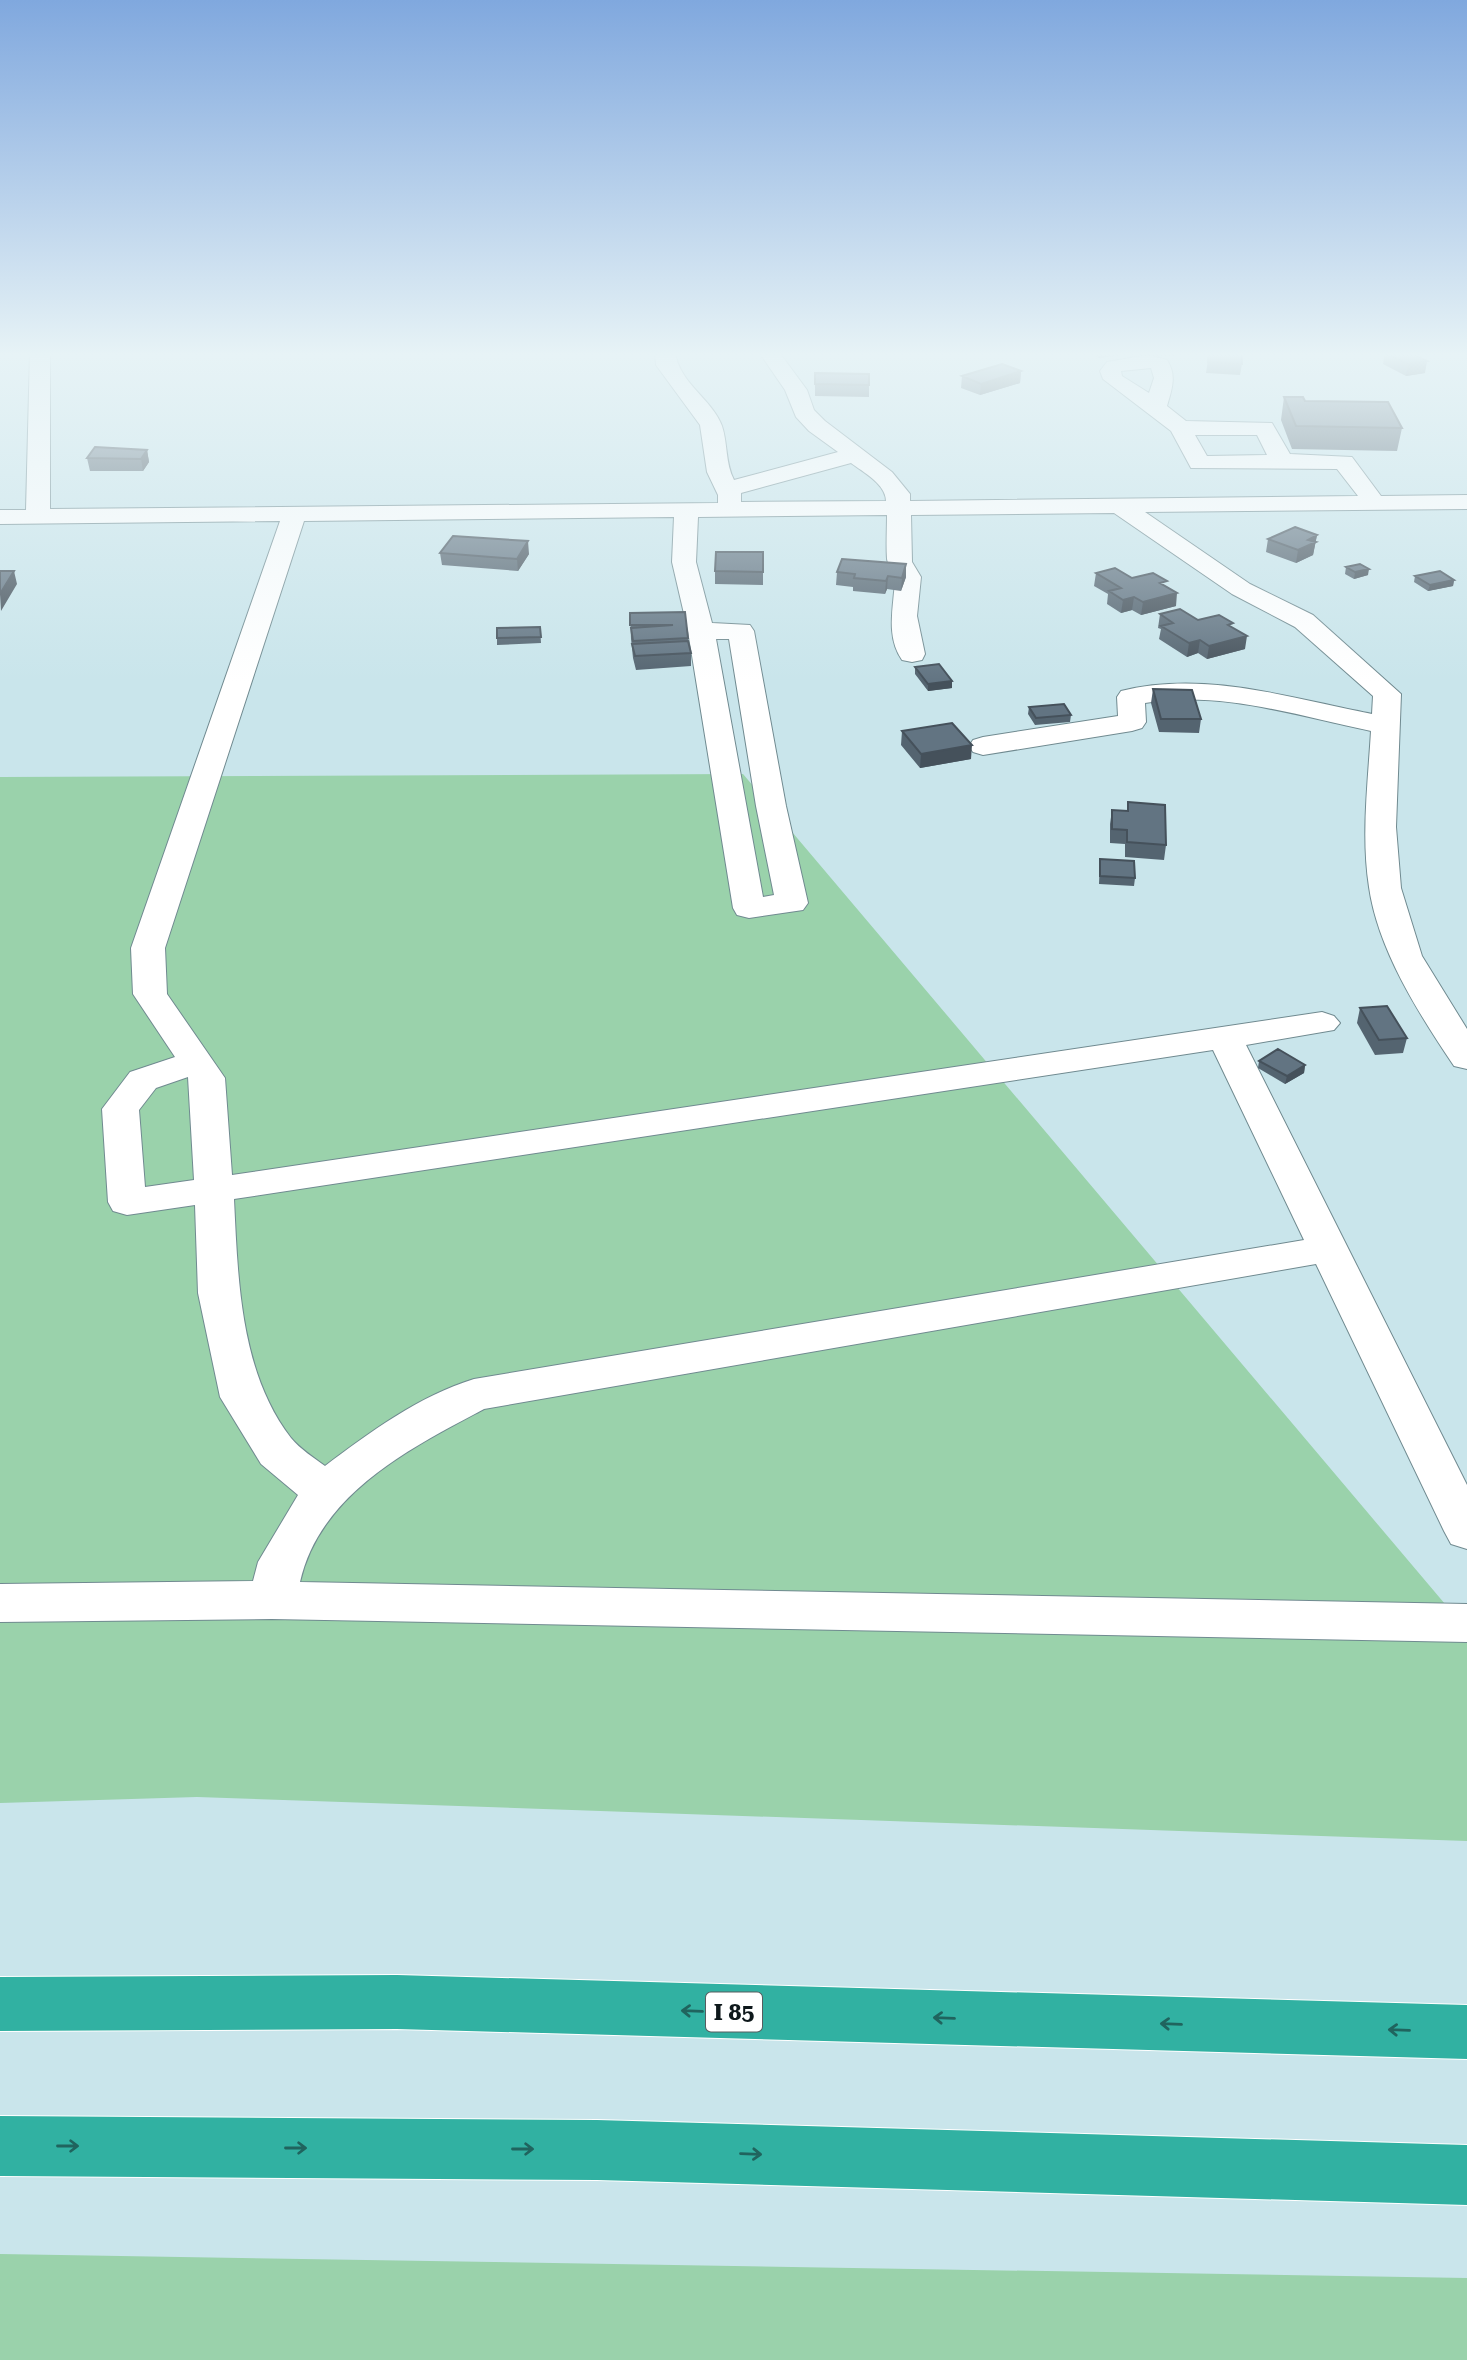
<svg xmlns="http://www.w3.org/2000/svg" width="1467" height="2360" viewBox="0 0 1467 2360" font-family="'Roboto Serif',serif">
<rect width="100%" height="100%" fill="#c9e5eb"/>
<path fill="#9ad2ab" d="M743 774 1467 1630V1841L197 1797 0 1803V777Z
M0 2254 1467 2278V2360H0Z"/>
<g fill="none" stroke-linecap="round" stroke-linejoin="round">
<g stroke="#708a90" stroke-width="2">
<path id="minor" d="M30 352H50V509L718 503V495L707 472 700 425 656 365 655 352H675C679 383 712 399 722 426 728 444 725 463 734 480L838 452 809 431 796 417 785 390 759 352H779L807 390 814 410 825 421 892 472 910 494V501L1358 496 1337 469 1191 468 1171 431 1103 379 1100 371 1107 362 1148 355 1167 360C1177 375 1172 389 1167 406L1186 421 1272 423 1290 454 1352 457 1381 496 1467 495V509L1145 512 1250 584 1313 615 1401 694 1396 827 1401 888 1422 956 1467 1029V1069L1454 1066C1419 1014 1378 950 1369 887 1361 836 1368 782 1371 731 1298 716 1220 690 1145 703L1146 722 1142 728 1132 731 983 755 973 752 969 746 973 740 983 737 1118 716 1117 697 1121 691C1205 670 1290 698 1372 714L1373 696 1295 627 1232 594 1114 513 911 515 912 562 921 577 917 616 925 654 922 660 912 662 902 660C885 635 894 606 895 579 895 572 888 566 887 559 886 545 887 529 887 515L698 517 696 562 712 623 750 625 754 631 786 806 808 903 803 910 749 918 737 915 733 908 688 631 672 562 674 517 304 521 165 948 167 994 225 1078 232 1175 1322 1012 1334 1016 1340 1023 1334 1030 1246 1045 1467 1485V1549L1451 1544 1444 1531 1316 1264 484 1409C411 1448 320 1493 300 1582L1467 1604V1642L272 1619 0 1622V1584L253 1581 258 1562 298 1495 261 1464 220 1397 198 1293 195 1205 127 1215 113 1211 108 1202 102 1109 130 1072 175 1057 133 994 131 948 280 521 0 524V510H26ZM1151 368 1154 378 1149 393 1122 376 1121 371ZM1195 435H1257L1267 455 1207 456ZM851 463C863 472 886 484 886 501L741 502V493ZM716 639H729L756 806 774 895 763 897ZM1213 1050 1304 1240 474 1379C419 1396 370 1432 325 1466 314 1458 300 1449 291 1438 240 1372 238 1280 234 1199ZM188 1077 194 1180 145 1187 139 1110 156 1088Z"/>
</g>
<g stroke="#fff" stroke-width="2">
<path id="highway" d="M397 1975 1467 2005V2059L397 2029 0 2031V1977Z
M0 2116 597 2120 1467 2145V2205L597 2180 0 2176Z"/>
</g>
<use href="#minor" fill="#fff" fill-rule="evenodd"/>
<use href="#highway" fill="#31b1a2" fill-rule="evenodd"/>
</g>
<path fill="#546470" d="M1088 352H1122L1121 355 1099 358Z
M1136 352H1177L1176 356H1141Z
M1209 352 1242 364 1240 375 1206 373Z
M1385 353 1425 373 1406 376 1383 364Z
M1021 371 1020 383 980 395 961 388 962 376Z
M815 373 869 374V397L815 396Z
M1284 397 1305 401 1402 428 1397 451 1292 449 1281 420Z
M147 450 149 462 143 471H90L87 458Z
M1317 535 1313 555 1296 563 1266 552 1268 539Z
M763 552V585L715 584V571Z
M440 553 529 554 518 571 442 565Z
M906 564V577L901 591 887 589 885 594 853 591V587L836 585 837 572Z
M1346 567 1368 575 1354 579 1345 574Z
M1096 573 1132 578 1166 586 1176 606 1141 615 1132 610 1121 613 1107 604 1108 594 1094 586Z
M1415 576 1454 580 1453 586 1428 591 1414 582Z
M630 613 688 638 691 653V666L636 670 633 658 631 639Z
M1160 614 1232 627 1245 649 1207 659 1198 653 1187 657 1159 639 1161 629 1158 628Z
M540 627 541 643 497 645V628Z
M915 667 952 681V688L928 691 915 674Z
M1153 689 1201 719 1199 733 1159 732 1151 703Z
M1029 707 1071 715 1070 722 1035 725 1028 714Z
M902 731 971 759 920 768 901 745Z
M1128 802 1166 845 1164 860 1125 857V844L1110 843V824L1112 810 1127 811Z
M1100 859 1135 878 1134 886 1099 884Z
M1360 1008 1407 1038 1403 1053 1375 1055 1357 1023Z
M1259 1061 1305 1065 1304 1073 1285 1084 1258 1068Z"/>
<path fill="#45515b" d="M1099 352H1122L1121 355 1099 358Z
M1427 361 1425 373 1406 376 1408 364Z
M1021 371 1020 383 980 395 981 384Z
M147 450 149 462 143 471 141 459Z
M1317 535 1313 555 1296 563 1298 550 1308 540Z
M528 541 529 554 518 571 517 559Z
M906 564V577L901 591 902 578Z
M1369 569 1368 575 1354 579 1355 572Z
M14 571 17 584 1 611 0 594Z
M888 576 887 589 885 594 886 581Z
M1454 580 1453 586 1428 591 1430 585Z
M1177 593 1176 606 1141 615 1143 602Z
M1134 597 1132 610 1121 613 1123 600Z
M1247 636 1245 649 1207 659 1209 646Z
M1200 640 1198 653 1187 657 1189 643Z
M952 681V688L928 691V684Z
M972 745 971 759 920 768 921 754Z
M1305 1065 1304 1073 1285 1084 1287 1076Z"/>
<path fill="#627482" stroke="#45515b" stroke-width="2" d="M1209 352 1242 353V364L1208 362Z
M1392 352H1408L1427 361 1408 364 1385 353Z
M1002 364 1021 371 981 384 962 376Z
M815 373 869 374V385L815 384Z
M1284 397H1303L1305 401 1388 402 1402 428 1296 426Z
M95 447 147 450 141 459 87 458Z
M1295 527 1317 535 1308 540 1316 542 1298 550 1268 539Z
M453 536 528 541 517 559 440 553Z
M716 552H763V572L715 571Z
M842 559 906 564 902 578 888 576 886 581 854 578 855 574 837 572Z
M1360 564 1369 569 1355 572 1346 567Z
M1115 568 1132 578 1153 573 1167 581 1160 583 1177 593 1143 602 1134 597 1123 600 1109 591 1121 588 1096 573Z
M0 571H14L0 594Z
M1440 571 1454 580 1430 585 1415 576Z
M1180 609 1198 620 1219 615 1233 623 1228 625 1247 636 1209 646 1200 640 1189 643 1161 626 1173 623 1160 614Z
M685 612 688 638 633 641 631 628 673 625H630V613Z
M540 627 541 637 497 638V628Z
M688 641 691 653 635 656 632 644Z
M939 664 952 681 928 684 915 667Z
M1153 689 1192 690 1201 719H1161Z
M1064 704 1071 715 1036 718 1029 707Z
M952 723 972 745 921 754 902 731Z
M1128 802 1165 805 1166 845 1127 842V830L1112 829V810L1128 811Z
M1100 859 1134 861 1135 878 1100 876Z
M1387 1006 1407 1038 1379 1040 1360 1008Z
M1278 1049 1305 1065 1287 1076 1259 1061Z"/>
<defs><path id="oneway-shaft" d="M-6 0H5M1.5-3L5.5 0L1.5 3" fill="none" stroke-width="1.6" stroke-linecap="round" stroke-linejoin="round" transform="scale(1.75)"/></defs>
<g stroke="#20645e">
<use href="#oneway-shaft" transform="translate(692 2011) rotate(-178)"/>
<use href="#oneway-shaft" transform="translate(944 2018) rotate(-178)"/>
<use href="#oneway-shaft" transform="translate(1171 2024) rotate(-178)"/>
<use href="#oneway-shaft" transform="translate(1399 2030) rotate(-178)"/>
<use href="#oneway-shaft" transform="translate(68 2146)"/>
<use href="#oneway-shaft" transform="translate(296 2148)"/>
<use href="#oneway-shaft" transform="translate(523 2149)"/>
<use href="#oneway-shaft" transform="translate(751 2154) rotate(2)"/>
</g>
<linearGradient id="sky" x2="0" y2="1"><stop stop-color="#80a8de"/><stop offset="0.52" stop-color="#e7f3f6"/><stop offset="1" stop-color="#e7f3f6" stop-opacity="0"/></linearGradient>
<rect width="1467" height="682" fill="url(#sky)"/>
<g text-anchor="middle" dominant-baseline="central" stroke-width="5" stroke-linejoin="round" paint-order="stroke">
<rect fill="#fff" stroke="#565d5f" stroke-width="2" x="706" y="1992.5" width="56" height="39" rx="5"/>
<g font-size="23" font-weight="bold" fill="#0e181b">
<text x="734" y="2012">I 85</text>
</g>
</g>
</svg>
